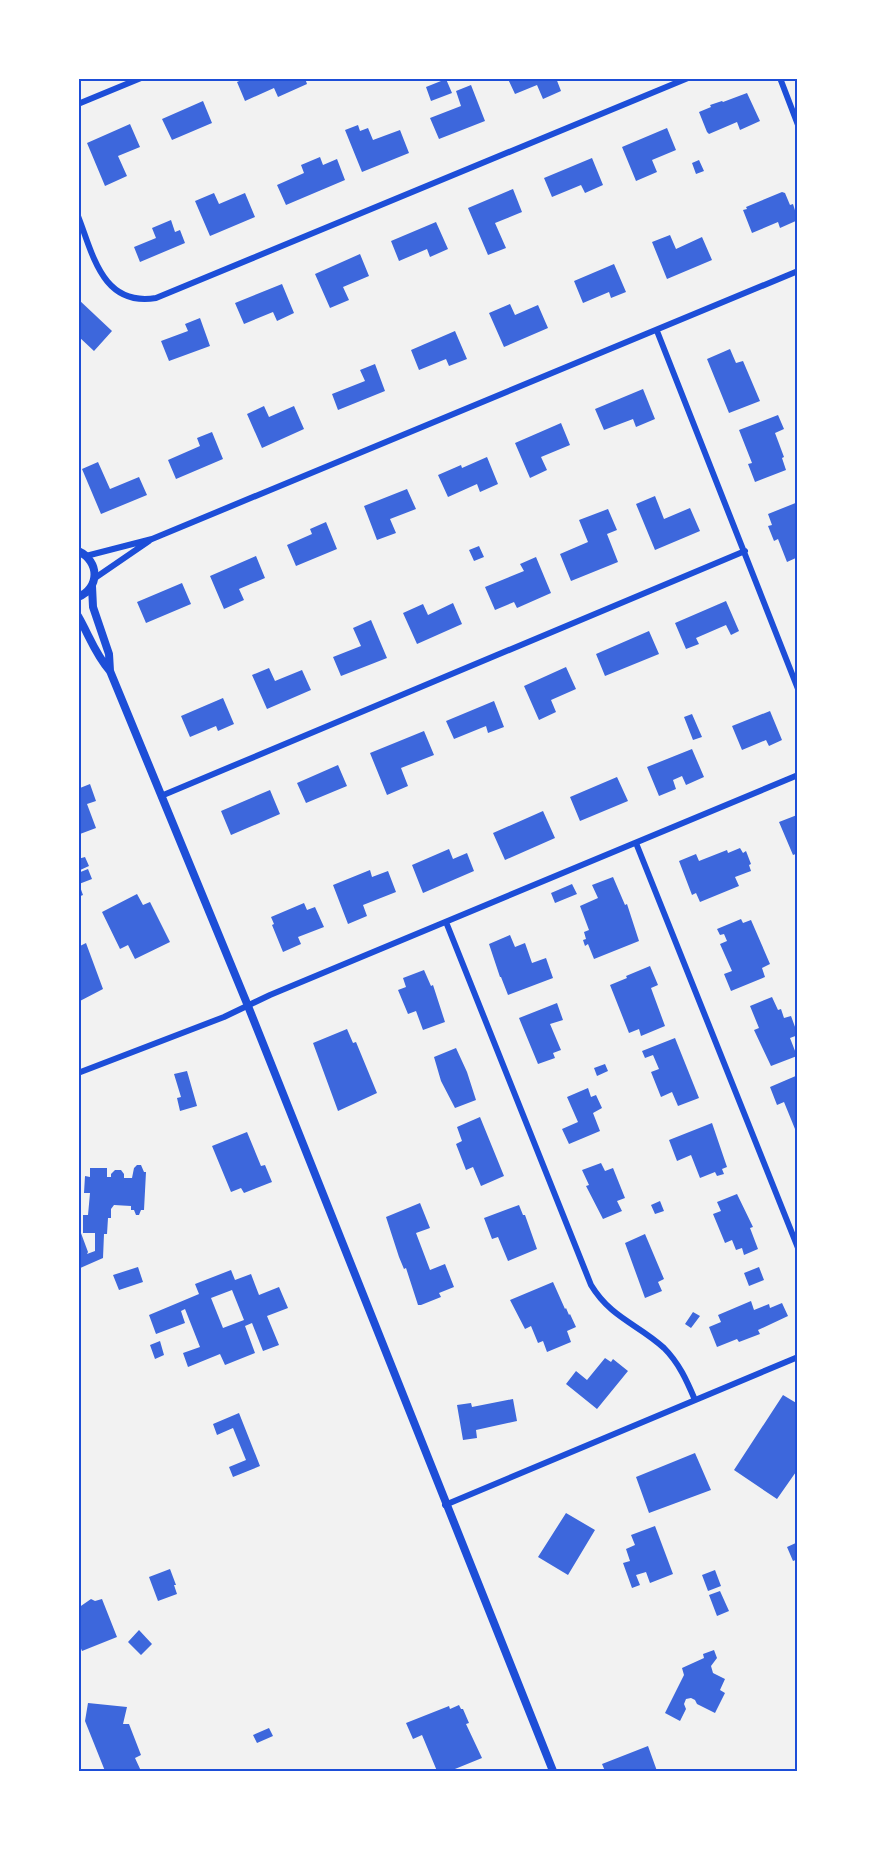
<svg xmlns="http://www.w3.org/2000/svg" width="876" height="1849" viewBox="0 0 876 1849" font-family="Karla,sans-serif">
<rect width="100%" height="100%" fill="#f2f2f2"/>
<path fill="#3d67dc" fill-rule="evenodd" d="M246 78H305L307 84 278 97 274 88 245 101 237 82Z
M511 78H556L561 91 543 99 537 85 515 94 508 79Z
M446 79 452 93 431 101 426 87Z
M471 85 485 121 439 139 430 118 461 106 456 91Z
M747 93 760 121 740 130 737 122 709 134 707 132 699 112 711 107 710 105 722 101 723 102Z
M203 101 212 123 172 140 162 119Z
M130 124 140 147 118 156 127 176 105 186 87 143Z
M358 125 360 131 368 128 373 140 400 130 409 153 362 172 345 130Z
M667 128 676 150 652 160 657 172 636 181 622 147Z
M320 157 323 165 337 159 345 180 286 205 277 185 304 173 301 165Z
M592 158 603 185 585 193 581 185 552 197 544 178Z
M699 160 704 171 696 174 692 163Z
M513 189 522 212 495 223 506 248 488 255 468 208Z
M782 192 785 193 790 205 793 204 798 220 780 228 778 222 752 233 743 210 747 209 746 207Z
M214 193 219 204 245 193 255 217 210 236 195 201Z
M171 220 175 232 180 230 185 243 140 262 134 247 156 238 152 228Z
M436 222 448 249 430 257 427 249 399 261 391 241Z
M670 235 676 249 702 237 712 260 667 279 652 242Z
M360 254 369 276 343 287 349 300 330 308 315 274Z
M614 264 626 292 611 298 609 292 583 303 574 281Z
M282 284 294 313 277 321 273 312 244 324 235 303Z
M78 299 112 331 94 351 78 336Z
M510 304 515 315 538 305 548 328 504 347 489 313Z
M200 318 210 346 169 361 161 341 188 331 185 324Z
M455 331 467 359 449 366 446 359 419 370 411 350Z
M730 349 736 363 743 361 760 401 729 413 707 359Z
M375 364 385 391 338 410 332 394 365 381 360 370Z
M643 389 655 419 636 427 633 419 604 430 595 409Z
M264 406 269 417 294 406 304 429 262 448 247 414Z
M778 415 784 429 775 433 784 457 782 458 786 470 755 482 748 464 752 463 739 430Z
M561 423 570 445 541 457 547 470 530 478 515 443Z
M212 432 223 459 176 479 168 460 200 446 197 438Z
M487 457 498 484 480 492 477 484 448 497 438 475 461 465 462 468Z
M98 462 110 489 139 477 147 495 101 514 82 469Z
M407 489 416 509 390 519 396 533 377 540 364 506Z
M655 496 664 519 690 508 700 531 655 550 636 504Z
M798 502V557L787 562 778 539 774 541 768 526 772 525 768 514Z
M608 509 617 530 607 534 618 562 571 581 560 554 588 542 579 520Z
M326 522 337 549 296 566 287 545 312 534 310 529Z
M479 546 484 557 474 561 469 550Z
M256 556 265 578 239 589 244 600 224 609 210 576Z
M536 557 551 593 517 608 514 602 495 610 485 587 524 571 520 564Z
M182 583 191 604 146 623 137 602Z
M726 601 739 631 731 635 726 625 696 638 699 644 686 649 675 623Z
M453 603 462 624 417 644 403 613 423 604 428 615Z
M371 620 387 658 341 676 333 657 361 646 353 628Z
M649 631 659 654 605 676 596 654Z
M566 667 576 689 551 700 556 712 539 720 524 686Z
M269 668 275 681 302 670 311 690 267 709 252 675Z
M223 698 234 724 218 731 216 726 190 737 181 716Z
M494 701 504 727 488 733 486 726 454 739 446 721Z
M770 711 782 740 769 746 766 740 742 750 732 726Z
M692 714 702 737 693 740 684 717Z
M424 731 434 755 401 768 408 786 387 795 370 753Z
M692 749 704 777 686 785 682 776 673 780 676 789 659 796 647 767Z
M338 765 347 786 306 803 297 783Z
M617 777 628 801 580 821 570 797Z
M78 782 80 788 90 784 96 801 87 804 96 828 80 834 78 829Z
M270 790 280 814 231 835 221 811Z
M543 811 555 838 505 860 493 833Z
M797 815 798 853 793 855 779 822Z
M740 848 743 853 746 851 751 864 749 865 751 871 735 877 739 886 700 902 696 893 692 895 679 861 696 854 699 861 727 850 728 853Z
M449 849 453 859 467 853 474 871 423 893 412 865Z
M85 857 89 866 78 871V859Z
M88 869 92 879 79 884 83 895 78 897V873Z
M370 870 372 877 388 871 396 892 363 905 367 916 348 924 333 885Z
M613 877 625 905 627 904 639 941 594 959 588 944 585 946 583 940 586 939 584 932 589 930 580 906 598 898 592 885Z
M572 884 577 894 555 903 551 893Z
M137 894 143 905 150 902 170 942 135 959 128 945 120 949 102 912Z
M304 903 307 910 315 907 324 927 298 937 301 944 283 952 272 925 274 924 271 917Z
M741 919 743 923 751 920 770 964 762 968 765 977 731 991 724 974 732 971 720 944 727 941 724 934 720 935 717 929Z
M510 935 515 947 525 943 532 963 546 958 553 978 508 995 501 977H500L489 944Z
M86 943 103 989 78 1002V947Z
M650 966 658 985 651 988 665 1026 641 1036 639 1029 629 1033 610 985 627 978 626 976Z
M424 970 431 986 433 985 445 1022 423 1030 416 1011 408 1014 398 990 406 987 403 978Z
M772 997 778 1010 781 1009 784 1018 791 1016 798 1035 790 1038 797 1056 771 1066 754 1030 759 1028 750 1006Z
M557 1003 563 1020 550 1024 561 1050 553 1053 555 1058 538 1064 519 1018Z
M347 1029 353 1043 356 1042 377 1093 338 1111 313 1043Z
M675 1038 699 1098 678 1106 672 1092 661 1097 651 1072 659 1069 653 1055 645 1058 642 1051Z
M456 1048 467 1072 476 1100 455 1108 441 1081 434 1057Z
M605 1064 608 1071 597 1076 594 1068Z
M187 1071 197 1106 180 1111 177 1098 181 1097 174 1074Z
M798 1075V1127L795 1129 784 1102 777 1105 770 1087Z
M588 1088 591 1097 596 1095 602 1108 593 1113 600 1131 569 1144 562 1129 578 1122 567 1097Z
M480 1117 504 1176 481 1186 473 1167 466 1170 456 1144 462 1141 457 1127Z
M712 1123 727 1167 722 1169 724 1174 717 1176 715 1172 700 1178 691 1155 677 1161 669 1140Z
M247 1132 261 1166 265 1165 272 1182 244 1193 241 1188 231 1192 212 1146Z
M601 1163 605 1171 613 1168 625 1198 617 1201 622 1211 603 1219 586 1186 589 1185 582 1170Z
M137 1165H141L144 1172H146L144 1210H141L139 1215H136L134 1210H131V1206L114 1205 111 1209V1218H108L107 1234H104L103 1258 78 1269V1225L88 1252 87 1254 95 1251V1233H83V1215H88L90 1193H84L85 1176 90 1177V1168H107V1177H111V1174L115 1170H121L124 1174V1178H132L134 1168Z
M737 1194 753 1227 750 1228 758 1249 744 1255 742 1248 736 1250 732 1240 725 1243 713 1214 721 1211 717 1202Z
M660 1201 664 1211 655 1214 651 1205Z
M420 1203 430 1228 416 1233 430 1270 445 1264 454 1287 439 1293 441 1297 421 1305H418L406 1268 404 1269 399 1257 386 1217Z
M519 1205 523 1215H525L537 1249 508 1261 498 1237 492 1239 484 1218Z
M645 1234 664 1279 658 1282 662 1291 645 1298 625 1243Z
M138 1267 143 1282 119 1290 113 1275Z
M759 1267 764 1280 749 1286 744 1273Z
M231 1270 235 1280 251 1274 259 1295 279 1287 288 1308 267 1316 279 1345 263 1351 252 1323 245 1326 255 1353 225 1365 220 1354 188 1367 183 1353 200 1347 185 1309 181 1311 185 1323 156 1334 149 1315 199 1294 195 1284ZM232 1290 244 1320 223 1328 211 1298Z
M553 1282 565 1309 566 1308 569 1315 570 1314 576 1327 567 1331 571 1342 547 1352 543 1341 538 1343 531 1326 525 1329 510 1300Z
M751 1301 754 1310 769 1304 770 1308 782 1303 788 1316 758 1330 760 1334 739 1342 737 1339 717 1347 709 1327 721 1322 718 1315Z
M693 1312 700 1316 691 1328 685 1324Z
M160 1341 164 1355 155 1359 150 1345Z
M605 1358 611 1362 613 1359 628 1371 597 1409 566 1384 576 1371 587 1380Z
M783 1395 798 1404V1469L777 1499 734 1470Z
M513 1399 517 1421 476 1430 477 1438 463 1440 457 1405 471 1403 472 1407Z
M239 1413 260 1466 233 1477 229 1467 246 1460 233 1428 217 1435 213 1424Z
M695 1453 711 1490 649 1513 636 1477Z
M566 1513 595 1530 568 1575 538 1557Z
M655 1526 673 1574 650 1583 646 1572 636 1575 640 1585 632 1588 623 1563 630 1561 626 1549 635 1545 631 1535Z
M798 1542V1559L793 1561 787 1547Z
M170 1569 176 1585H174L177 1594 158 1601 149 1577Z
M715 1570 721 1586 708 1591 702 1575Z
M720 1591 729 1611 717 1616 709 1595Z
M91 1599 95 1601 102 1599 117 1637 82 1651 78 1641V1608Z
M139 1630 152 1644 141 1655 128 1642Z
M714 1650 717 1658 711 1666 713 1673 725 1679 720 1690 725 1693 715 1713 697 1704 695 1700 691 1698 686 1699 684 1704 686 1709 680 1721 665 1713 684 1675 682 1668 704 1658 703 1654Z
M88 1703 127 1707 123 1724H129L141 1755 135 1758 141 1771H105L85 1721Z
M459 1705 461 1709H463L469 1723 466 1724 482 1758 450 1771H437L422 1735 413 1739 406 1723 449 1706 450 1709Z
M269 1728 273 1736 257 1743 253 1735Z
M648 1746 657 1771H605L602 1764Z"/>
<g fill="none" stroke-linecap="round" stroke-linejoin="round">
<path stroke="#1d4ed8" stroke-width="6" d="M780 78 798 125
M78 104 141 78
M78 216C93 254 102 307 156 298L688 78
M657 331 798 689
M86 556 152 539 798 271
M95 578 149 541
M161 796 745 551
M636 843 798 1248
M446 922 591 1285C611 1318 638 1324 664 1348 679 1363 687 1381 695 1400
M78 1073 224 1017 270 995 798 775
M445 1505 798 1357"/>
<path stroke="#1d4ed8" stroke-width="8" d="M78 551C100 561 100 588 78 597
M92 586 93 607 109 654 110 671
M78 616C89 635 95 654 110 671L248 1006 553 1771"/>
</g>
<rect width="876" height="1849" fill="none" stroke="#ffffff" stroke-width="159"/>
<rect x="80" y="80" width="716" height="1690" fill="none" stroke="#1d4ed8" stroke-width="2"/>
</svg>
